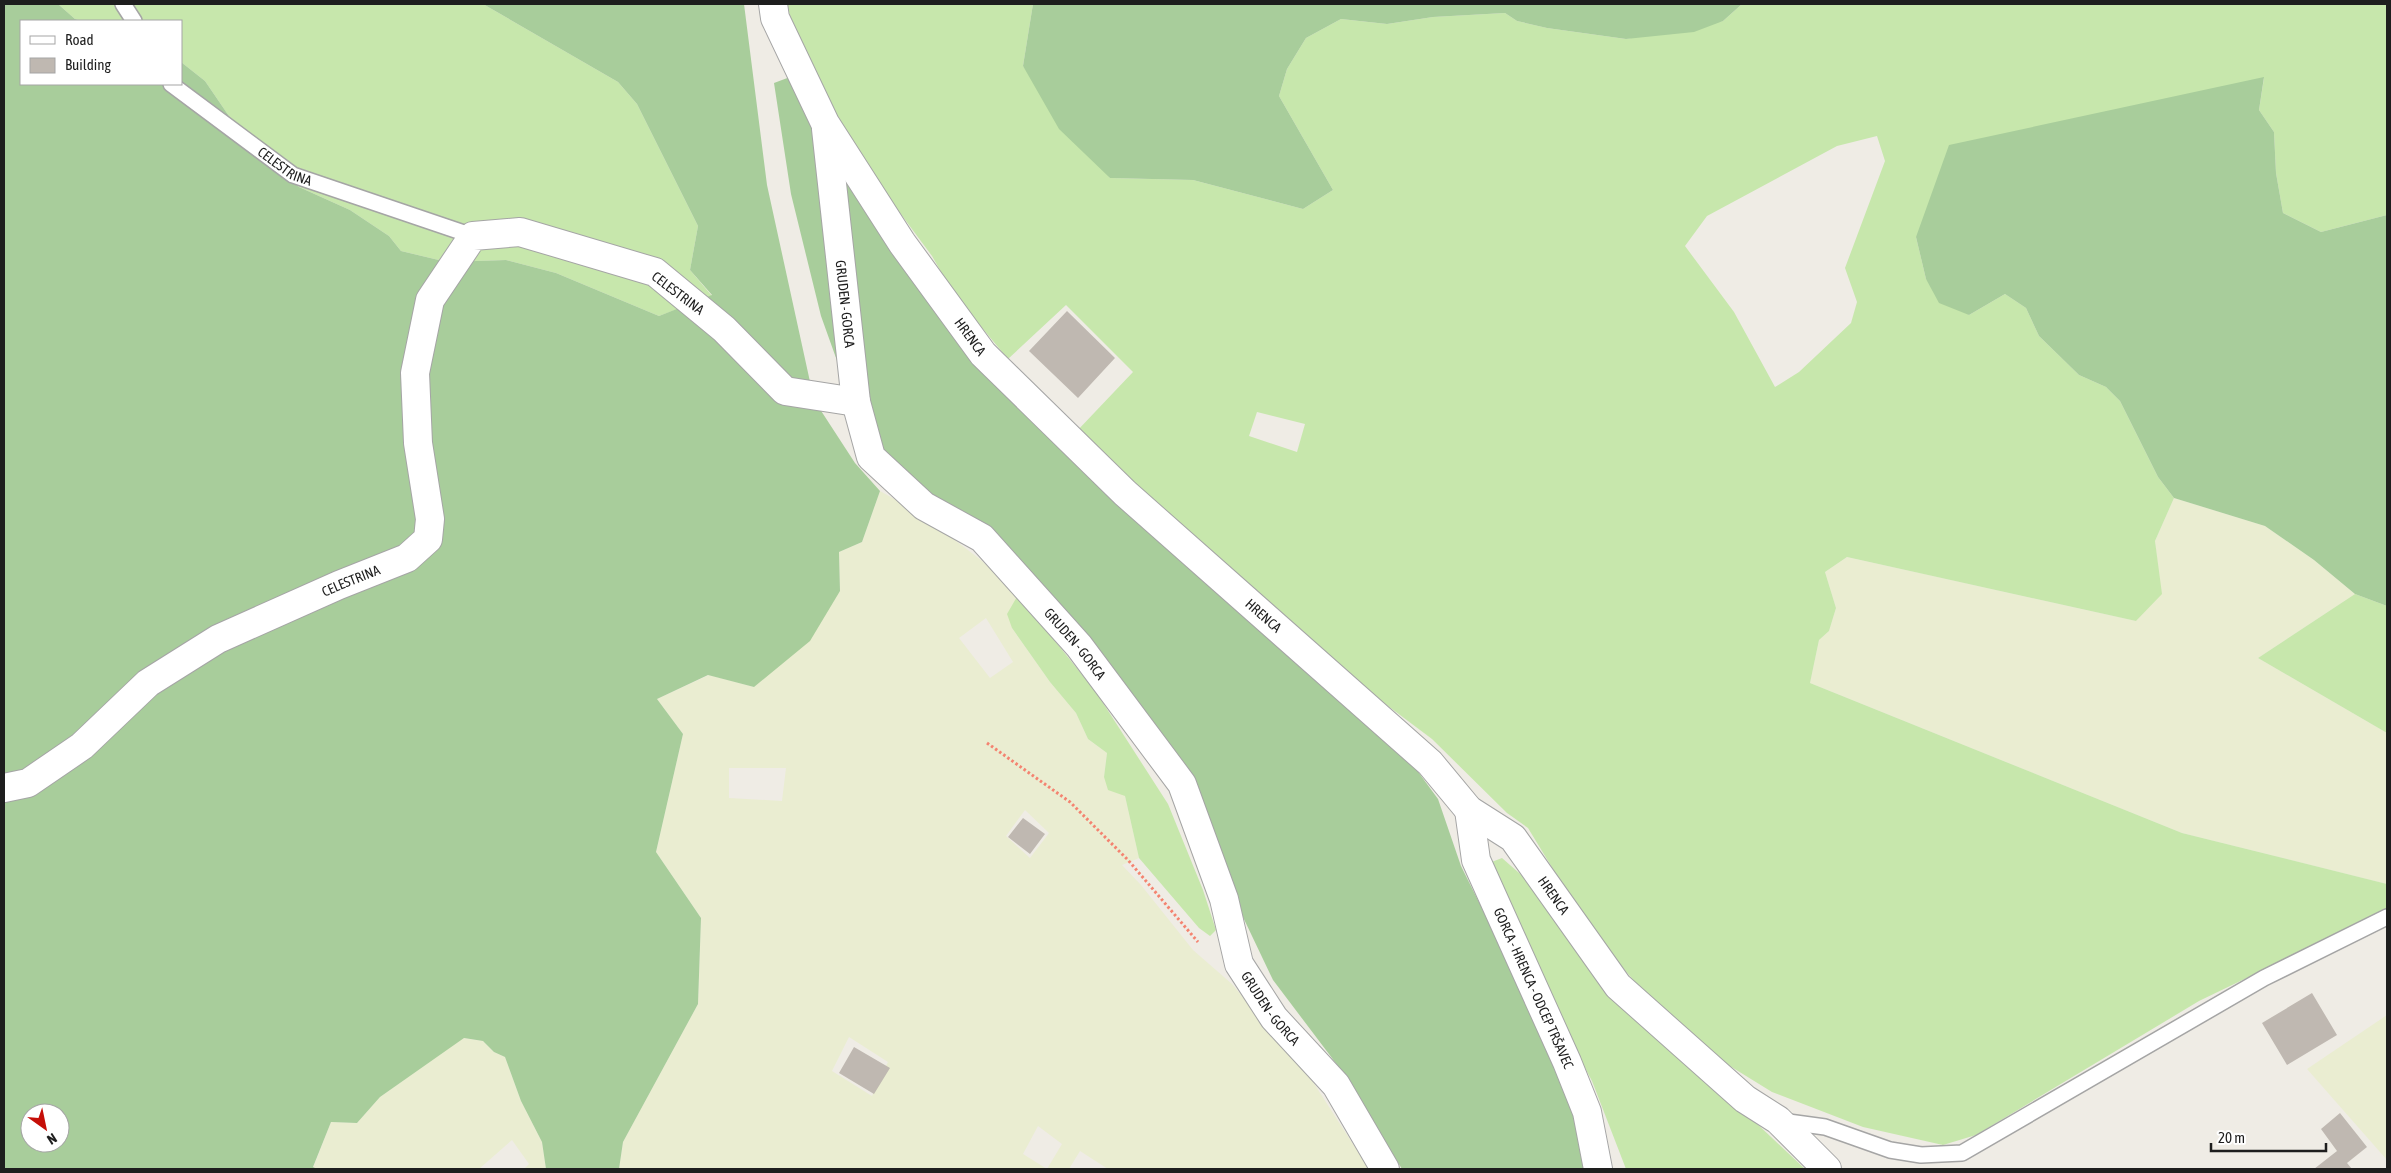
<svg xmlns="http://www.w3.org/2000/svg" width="2391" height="1173" viewBox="0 0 2391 1173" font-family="'Asap Condensed',sans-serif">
<rect width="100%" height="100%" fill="#efece5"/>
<path fill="#eaedd1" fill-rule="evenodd" d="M880 491 919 513 981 560 1018 595 1012 628 1050 682 1076 713 1088 739 1107 753 1104 777 1125 796 1139 858 1122 865 1141 885 1193 950 1232 984 1313 1082 1369 1169H1108L1080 1151 1069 1169H619L623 1142 698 1004 701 918 656 852 683 734 657 699 709 675 754 687 840 591 839 552 862 542ZM986 618 1013 662 990 678 959 638ZM729 768H786L782 801 729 798ZM1025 810 1049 833 1030 858 1006 836ZM849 1037 888 1062 872 1096 832 1071ZM1038 1126 1062 1144 1047 1169 1023 1154Z
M2174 498 2265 526 2314 560 2355 594 2258 658 2387 733V884L2182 833 1810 683 1819 640 1829 631 1836 608 1825 572 1847 557 2136 621 2161 594 2155 541Z
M2387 1015V1160L2307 1069Z
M463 1038 483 1041 494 1052 505 1057 521 1101 542 1142 546 1169H524L529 1164 512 1140 479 1169 313 1168 331 1122 357 1123 380 1097Z"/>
<path fill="#c7e7ac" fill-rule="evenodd" d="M58 4H483L618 82 637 104 698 226 690 270 712 296 659 316 556 273 506 260 447 262 401 251 389 236 350 210 299 187 263 159 246 141 205 81 181 62V21H82L75 19Z
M787 4H1033L1023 66 1110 178 1193 180 1303 209 1333 190 1279 96 1287 69 1306 38 1341 19 1387 24 1433 17 1505 13 1517 21 1547 28 1626 39 1723 21 1742 4H2387V215L2321 232 2283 213 2276 173 2274 132 2259 110 2264 78 1916 237 1926 279 1969 315 2005 294 2026 308 2039 336 2079 375 2106 387 2120 401 2158 477 2174 498 2155 541 2162 594 2136 621 1847 557 1825 572 1836 608 1829 631 1819 640 1810 683 2182 833 2387 884V910L2199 1001 1976 1135 1943 1145 1863 1127 1772 1092 1725 1063 1659 1007 1635 982 1605 947 1573 902 1528 828 1507 813 1432 739 1328 661 1076 432 1133 372 1066 305 1008 359 953 293 932 256 857 155 819 85 793 28ZM1877 136 1885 161 1845 268 1857 302 1851 323 1799 372 1775 387 1734 312 1685 246 1707 216 1837 146ZM1257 412 1305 424 1297 452 1249 436Z
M2355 594 2387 606V733L2258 658Z
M1018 595 1096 692 1168 804 1203 890 1216 930 1210 936 1199 928 1139 858 1125 796 1108 790 1104 777 1107 753 1088 739 1076 713 1050 682 1012 628 1007 614Z
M1502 858 1526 879 1733 1101 1805 1169H1626L1592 1081 1550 1003 1489 863Z"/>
<path fill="#a8cd9b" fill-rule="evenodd" d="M4 4H58L75 19 82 21H21V84H181V62L205 81 246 141 263 159 299 187 350 210 389 236 401 251 447 262 506 260 556 273 659 316 712 295 690 270 698 226 637 104 618 82 483 4H744L767 185 814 400 855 463 880 491 862 542 839 552 840 591 810 641 754 687 708 675 657 699 683 734 656 852 701 918 698 1004 623 1142 619 1169H546L542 1142 521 1101 505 1057 494 1052 483 1041 464 1038 380 1097 357 1123 331 1122 313 1167 317 1169H4ZM30 1113H60V1143H30Z
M1033 4H1742L1723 21 1694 32 1626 39 1547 28 1517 21 1505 13 1433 17 1387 24 1341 19 1306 38 1287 69 1279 96 1333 190 1303 209 1193 180 1110 178 1059 129 1023 66Z
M790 77 980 368 1408 758 1438 799 1461 866 1533 1011 1595 1169H1402L1338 1066 1273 980 1242 915 1184 766 1117 673 1013 553 899 475 860 425 821 316 791 194 774 83Z
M2264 77 2259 110 2274 132 2276 173 2283 213 2321 232 2387 215V606L2355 594 2314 560 2265 526 2174 498 2158 477 2120 401 2106 387 2079 375 2039 336 2026 308 2005 294 1969 315 1939 303 1926 279 1916 237 1949 145Z"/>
<path fill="#bfb8b1" d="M1067 311 1115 358 1078 398 1029 351Z
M1023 818 1045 834 1030 854 1008 837Z
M2312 993 2337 1035 2287 1065 2262 1023Z
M854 1047 890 1068 874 1094 839 1073Z
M2340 1113 2367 1147 2347 1163 2352 1169H2314L2337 1151 2321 1129Z"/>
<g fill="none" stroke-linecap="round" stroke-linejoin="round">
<g stroke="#a5a5a5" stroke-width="18">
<g id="lane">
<path d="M123 4 134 21"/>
<path id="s1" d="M171 84 293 175 473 236"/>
<path d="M1781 1121 1825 1127 1890 1150 1921 1155 1962 1153 2264 978 2387 917"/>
</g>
</g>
<g stroke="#a5a5a5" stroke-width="30">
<g id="street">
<path id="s2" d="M773 4 775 18 825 123 902 243 983 354 1125 493 1430 763 1469 810 1513 838 1618 986 1745 1099 1778 1120 1827 1169"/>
<path id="s3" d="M826 129 856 402 871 457 924 506 982 538 1079 646 1182 784 1224 899 1239 964 1274 1018 1336 1085 1385 1169"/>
<path id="s4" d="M4 788 28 783 82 746 148 683 218 639 339 585 407 558 428 539 430 519 418 443 415 373 430 300 473 236 520 232 655 272 724 329 785 391 856 402"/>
<path id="s5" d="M1469 810 1476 860 1567 1062 1587 1112 1598 1169"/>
</g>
</g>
<path stroke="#f48370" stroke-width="3" stroke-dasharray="2.5 2.5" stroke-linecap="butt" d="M987 743 1070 802 1128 860 1198 942"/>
<use href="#lane" stroke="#fff" stroke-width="15"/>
<use href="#street" stroke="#fff" stroke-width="28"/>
</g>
<g text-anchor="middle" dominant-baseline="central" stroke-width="5" stroke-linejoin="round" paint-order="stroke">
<g font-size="14" fill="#1e1e1e" stroke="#fff">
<text stroke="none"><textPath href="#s1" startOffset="141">CELESTRINA</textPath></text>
<text transform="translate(678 293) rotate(37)">CELESTRINA</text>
<text stroke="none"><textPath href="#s3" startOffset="176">GRUDEN - GORCA</textPath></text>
<text stroke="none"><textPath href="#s2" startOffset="389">HRENCA</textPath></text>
<text stroke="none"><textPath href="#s4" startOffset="409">CELESTRINA</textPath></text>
<text stroke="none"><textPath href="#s2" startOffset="794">HRENCA</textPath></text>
<text stroke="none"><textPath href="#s3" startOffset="611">GRUDEN - GORCA</textPath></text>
<text stroke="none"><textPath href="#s2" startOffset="1200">HRENCA</textPath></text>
<text stroke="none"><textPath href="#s5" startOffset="191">GORCA - HRENCA - ODCEP TRŠAVEC</textPath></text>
<text stroke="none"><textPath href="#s3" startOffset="1031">GRUDEN - GORCA</textPath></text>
</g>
</g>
<rect width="2391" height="1173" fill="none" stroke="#1e1e1e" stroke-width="10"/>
<rect x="20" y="20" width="162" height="65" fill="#ffffff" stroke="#a5a5a5"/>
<rect x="30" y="36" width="25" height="8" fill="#ffffff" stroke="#a5a5a5"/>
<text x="65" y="45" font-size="15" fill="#1e1e1e">Road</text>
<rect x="30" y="58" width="25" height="15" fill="#bfb8b1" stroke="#a5a5a5"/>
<text x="65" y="70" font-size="15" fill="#1e1e1e">Building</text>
<g transform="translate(45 1128) rotate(147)"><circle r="24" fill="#ffffff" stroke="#a5a5a5"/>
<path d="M0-4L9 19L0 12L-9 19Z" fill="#c50f08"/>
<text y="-8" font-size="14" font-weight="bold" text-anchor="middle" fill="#1e1e1e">N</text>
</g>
<path d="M2211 1143v8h115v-8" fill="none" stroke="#1e1e1e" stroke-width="2.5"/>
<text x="2218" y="1143" font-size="15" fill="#1e1e1e" stroke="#ffffff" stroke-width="4" paint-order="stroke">20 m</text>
</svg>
